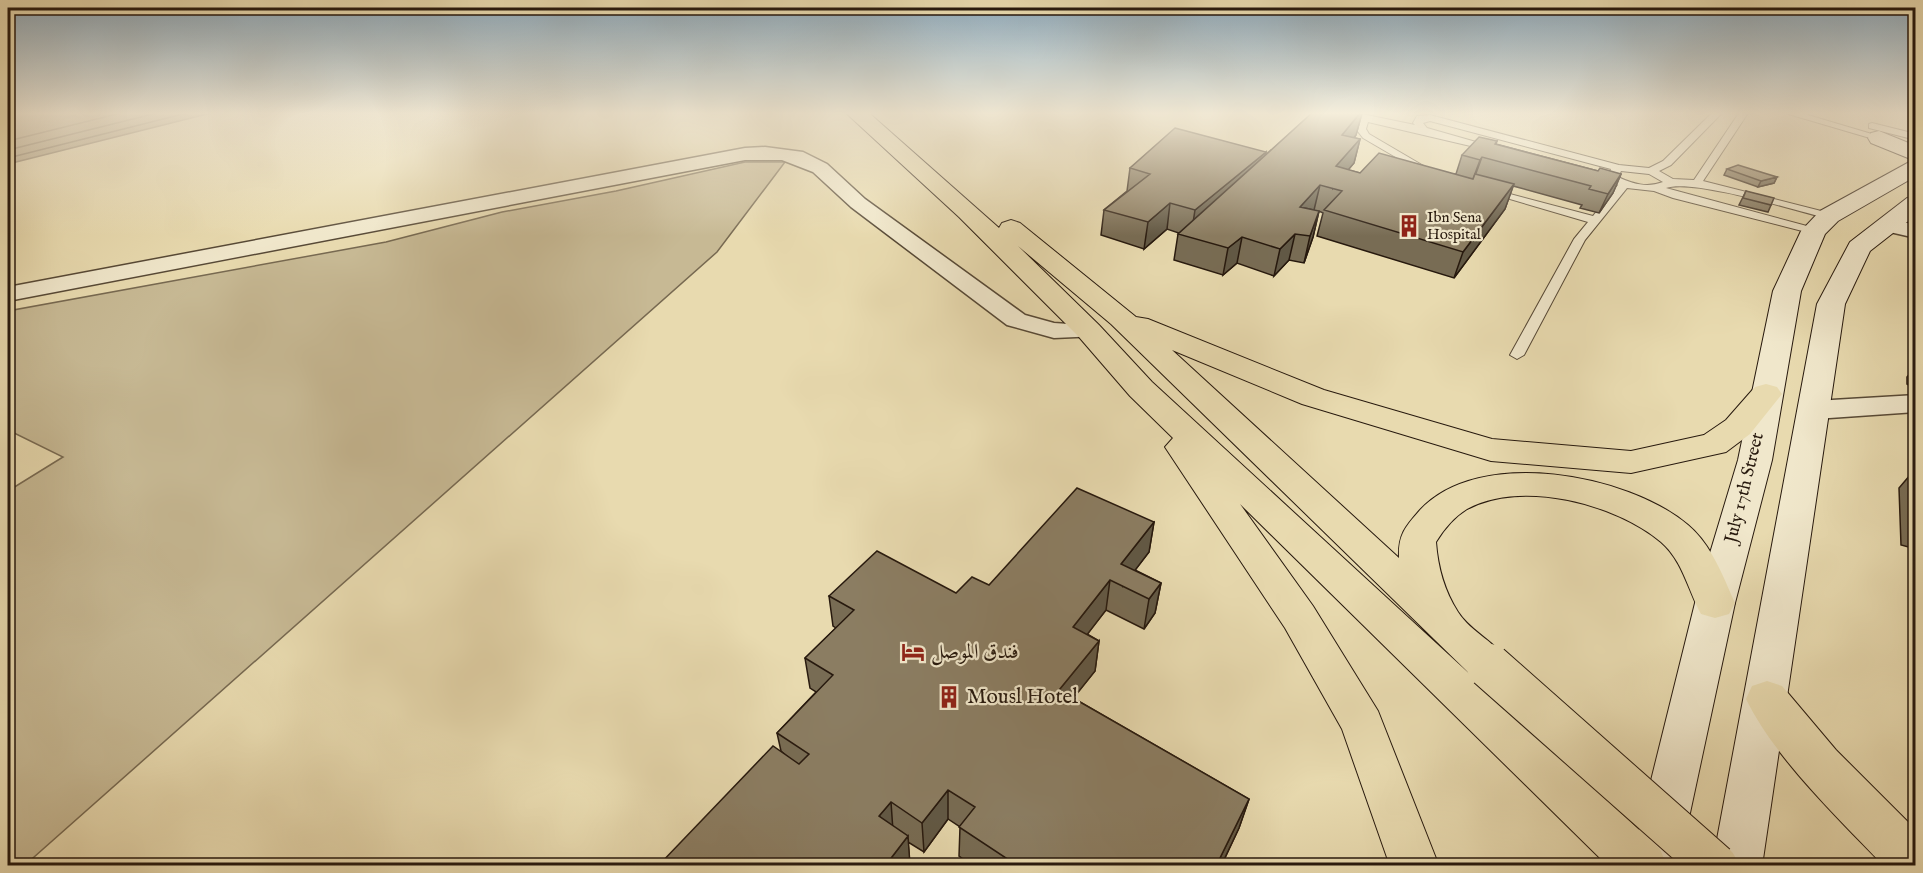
<svg xmlns="http://www.w3.org/2000/svg" width="1923" height="873" viewBox="0 0 1923 873" font-family="'IM FELL English',Amiri,serif">
<rect width="100%" height="100%" fill="#e8daaf"/>
<filter id="stains"><feTurbulence type="fractalNoise" baseFrequency=".00333" numOctaves="4"/><feColorMatrix values="0 0 0 0 .2 0 0 0 0 .09 0 0 0 0 .02 0 0 0 .5 -.17"/></filter>
<radialGradient id="worn" r=".72"><stop offset=".6" stop-color="#630" stop-opacity="0"/><stop offset="1" stop-color="#630" stop-opacity=".3"/></radialGradient>
<path fill="#c7b994" stroke="#776951" stroke-width="1.5" d="M745 162H785L717 252 25 865H8V491L63 457 8 430V311L386 242 502 212 616 191Z"/>
<path fill="#a69878" stroke="#73654e" stroke-width="1.5" d="M211 113 8 164V113Z"/>
<g fill="none" stroke-linecap="round" stroke-linejoin="round">
<path stroke="#665843" stroke-width="1.5" d="M8 141 121 113
M8 150 157 113
M8 158 187 113"/>
<g stroke="#574936" stroke-width="2">
<path id="lane" d="M1336 113H1357L1415 125 1413 123 1417 116 1430 115 1619 165 1649 168 1663 161 1712 113H1722L1671 165 1659 171 1673 179 1694 180 1739 113H1748L1703 181 1833 214 1835 216 1829 219C1797 211 1692 178 1666 188L1818 229 1820 231 1814 234 1673 198 1654 191 1627 188 1585 240 1524 355 1517 359 1510 355 1574 239 1588 222 1486 192 1491 189 1593 216 1618 185 1608 179 1611 169 1430 121 1423 123 1427 128 1497 148 1492 151 1368 122 1366 129 1369 134 1427 168V172L1423 173 1363 138 1356 129 1359 120ZM1621 171 1649 174 1663 182C1647 188 1633 184 1618 177Z
M1785 113H1801L1892 140 1887 143Z
M1872 123 1916 134V140L1869 128V124Z"/>
</g>
<g stroke="#574936" stroke-width="3">
<path id="street" d="M765 147 803 152 827 164 865 199 1025 315 1054 323 1098 326 1102 331 1098 336 1054 338 1007 325 851 207 813 172 782 160H745L8 301V287L745 148Z
M1889 219 1916 225V238L1881 230 1878 225 1881 220Z
M1916 395V412L1815 419 1805 416 1801 410 1805 404 1815 401Z"/>
</g>
<g stroke="#27190e" stroke-width="2">
<path id="secondary" d="M1879 131 1916 146V176L1838 221 1825 234 1801 291 1772 460 1735 603 1684 841 1677 857 1660 864 1643 857 1636 841 1695 603 1738 460 1773 291 1801 231 1820 211 1913 160 1871 143 1868 138 1871 133Z
M1916 196V215L1870 251 1845 304 1762 866H1712L1817 304 1850 242 1907 198Z"/>
</g>
<g stroke="#27190e" stroke-width="2">
<path id="highway" d="M846 113H869L999 228 1002 223 1011 220 1020 223 1136 317 1148 319 1324 390 1492 439 1631 451 1704 435 1726 420 1755 387 1766 384 1777 387 1782 394 1750 434 1726 452 1631 473 1491 461 1302 404 1172 350 1399 558C1398 535 1405 527 1420 510 1479 446 1628 474 1688 525 1711 544 1723 576 1735 603L1729 614 1715 618 1701 614C1688 590 1683 561 1661 542 1616 504 1522 479 1467 509 1454 517 1444 529 1436 542 1438 568 1444 590 1458 612 1471 633 1498 642 1510 666L1504 678 1489 683 1474 678 1111 324 1018 246 1099 325 1152 382 1660 849 1667 866H1608L1240 504 1313 606 1378 711 1439 866H1390L1342 729 1285 628 1165 447 1173 438 1130 396 1079 337 959 217Z
M1767 681 1782 686 1836 750 1916 830V866H1884C1839 819 1774 757 1746 699L1752 686Z"/>
</g>
<use href="#lane" fill="#f0e7cb" fill-rule="evenodd"/>
<use href="#street" fill="#f0e7cb" fill-rule="evenodd"/>
<use href="#secondary" fill="#f0e7cb" fill-rule="evenodd"/>
<use href="#highway" fill="#e8daaf" fill-rule="evenodd"/>
<g stroke="#27190e" stroke-width="46" stroke-linecap="butt">
<path id="highway-bridge" d="M1489 666 1715 866"/>
</g>
<use href="#highway-bridge" stroke="#e8daaf" stroke-width="44"/>
</g>
<path fill="#786c54" stroke="#27190e" stroke-width="1.5" d="M1312 113H1362L1356 135 1354 138 1360 139 1354 163 1348 170 1360 173 1456 174 1462 155 1497 141 1496 144 1598 171 1621 174 1613 193 1599 213 1580 208 1582 205 1513 186 1505 209 1454 278 1317 236 1323 213 1319 211 1313 237 1304 263 1289 260 1274 276 1237 263 1223 275 1174 260 1178 234 1179 233 1167 229 1144 249 1101 235 1104 210 1127 191 1130 168 1265 156Z
M1727 169 1777 177 1774 183 1758 187 1724 175Z
M1746 191 1771 205 1768 212 1739 205Z
M1916 366V394L1911 393 1912 387 1907 384V377Z
M1916 468V549L1901 545 1899 488Z
M1154 522 1149 552 1135 570 1161 583 1155 613 1144 629 1106 610 1087 634 1099 641 1095 671 1073 698 1249 799 1239 828 1224 860 1233 866H973L959 856 960 827 948 819 924 852 908 842 910 865 781 751 777 733 816 692 810 688 805 658 836 628 833 626 829 596 956 593 989 585Z"/>
<path fill="#615845" stroke="#27190e" stroke-width="1.5" d="M1360 113H1362L1356 135 1336 159 1342 135Z
M1360 139 1354 163 1333 188 1336 166Z
M1266 152 1261 176 1191 236 1195 210Z
M1482 157 1475 176 1473 179 1480 160Z
M1621 174 1613 193 1599 213 1608 194Z
M1777 177 1774 183 1758 187 1761 181Z
M1514 184 1505 209 1454 278 1463 252Z
M1320 185 1314 210 1300 207Z
M1170 203 1167 229 1144 249 1148 222Z
M1319 211 1313 237 1304 263 1310 236Z
M1295 234 1289 260 1274 276 1280 249Z
M1242 237 1237 263 1223 275 1228 248Z
M1154 522 1149 552 1123 586 1121 564Z
M1110 580 1106 610 1070 657 1073 627Z
M1161 583 1155 613 1144 629 1149 599Z
M1099 641 1095 671 1056 720 1059 690Z
M948 790V819L924 852 922 823Z
M1249 799 1239 828 1221 866 1220 858Z
M891 802 893 831 879 816Z
M908 836 910 865 909 866H885Z"/>
<path fill="#8b7d62" stroke="#27190e" stroke-width="1.5" d="M1312 113H1360L1342 135 1360 139 1336 166 1360 173 1379 153 1473 179 1475 174 1514 184 1463 252 1324 210 1342 191 1320 185 1300 207 1319 211 1310 236 1295 234 1280 249 1242 237 1228 248 1178 234Z
M1175 128 1266 152 1195 210 1170 203 1148 222 1104 210 1150 174 1130 168Z
M1479 137 1497 141 1495 144 1598 171 1600 168 1621 174 1608 194 1589 189 1591 186 1482 157 1480 160 1462 155Z
M1738 165 1777 177 1761 181 1727 169Z
M1746 191 1774 198 1771 205 1743 198Z
M1077 488 1154 522 1121 564 1161 583 1149 599 1110 580 1073 627 1099 641 1059 690 1249 799 1220 858 1233 866H1018L959 827 975 807 948 790 922 823 891 802 879 816 908 836 885 866H658L773 746 799 764 809 754 777 733 833 675 805 658 854 610 829 596 877 551 956 593 972 577 989 585Z"/>
<linearGradient id="sky" x2="0" y2="1"><stop stop-color="#8da9bb"/><stop offset="0.48" stop-color="#f5eedb"/><stop offset="1" stop-color="#f5eedb" stop-opacity="0"/></linearGradient>
<rect width="1923" height="236" fill="url(#sky)"/>
<defs>
<g id="building-bare" transform="scale(1.8)"><path d="M-4-6H4V6H1V3H-1V6H-4ZM-2.5-4.3h1.7v1.8h-1.7ZM.8-4.3h1.7v1.8H.8ZM-2.5-1h1.7V.8h-1.7ZM.8-1h1.7V.8H.8Z" fill="#8f2418" stroke="#f0e7cb" stroke-width="2.5" paint-order="stroke"/></g>
<g id="hotel-bare" transform="scale(1.8)"><path d="M-6-4.5h1.5V1H6V5H4.5V3h-9V5H-6ZM-4 0a1.8 1.8 0 1 1 3.6 0ZM.5 0V-2.5h3Q6-2.5 6 0Z" fill="#8f2418" stroke="#f0e7cb" stroke-width="2.5" paint-order="stroke"/></g>
</defs>
<g fill-rule="evenodd">
<use href="#building-bare" x="1409" y="226"/>
<use href="#hotel-bare" x="913" y="652"/>
<use href="#building-bare" x="949" y="697"/>
</g>
<g text-anchor="middle" dominant-baseline="central" stroke-width="4.5" stroke-linejoin="round" paint-order="stroke">
<g font-size="15" fill="#27190e" stroke="#f0e7cb" text-anchor="start">
<text x="1427" y="217">Ibn Sena<tspan x="1427" dy="17">Hospital</tspan></text>
</g>
<g font-size="18" fill="#27190e" stroke="#f0e7cb">
<text transform="translate(1745 488) rotate(-76)">July 17th Street</text>
</g>
<g font-size="21" fill="#27190e" stroke="#f0e7cb" text-anchor="start">
<text x="931" y="652">فندق الموصل</text>
<text x="967" y="697">Mousl Hotel</text>
</g>
</g>
<rect width="1923" height="873" fill="none" stroke="#e8daaf" stroke-width="30"/>
<rect x="9" y="9" width="1905" height="855" fill="none" stroke="#27190e" stroke-width="3"/>
<rect x="15" y="15" width="1893" height="843" fill="none" stroke="#27190e" stroke-width="1.5"/>
<rect width="100%" height="100%" filter="url(#stains)"/>
<rect width="100%" height="100%" fill="url(#worn)"/>
</svg>
